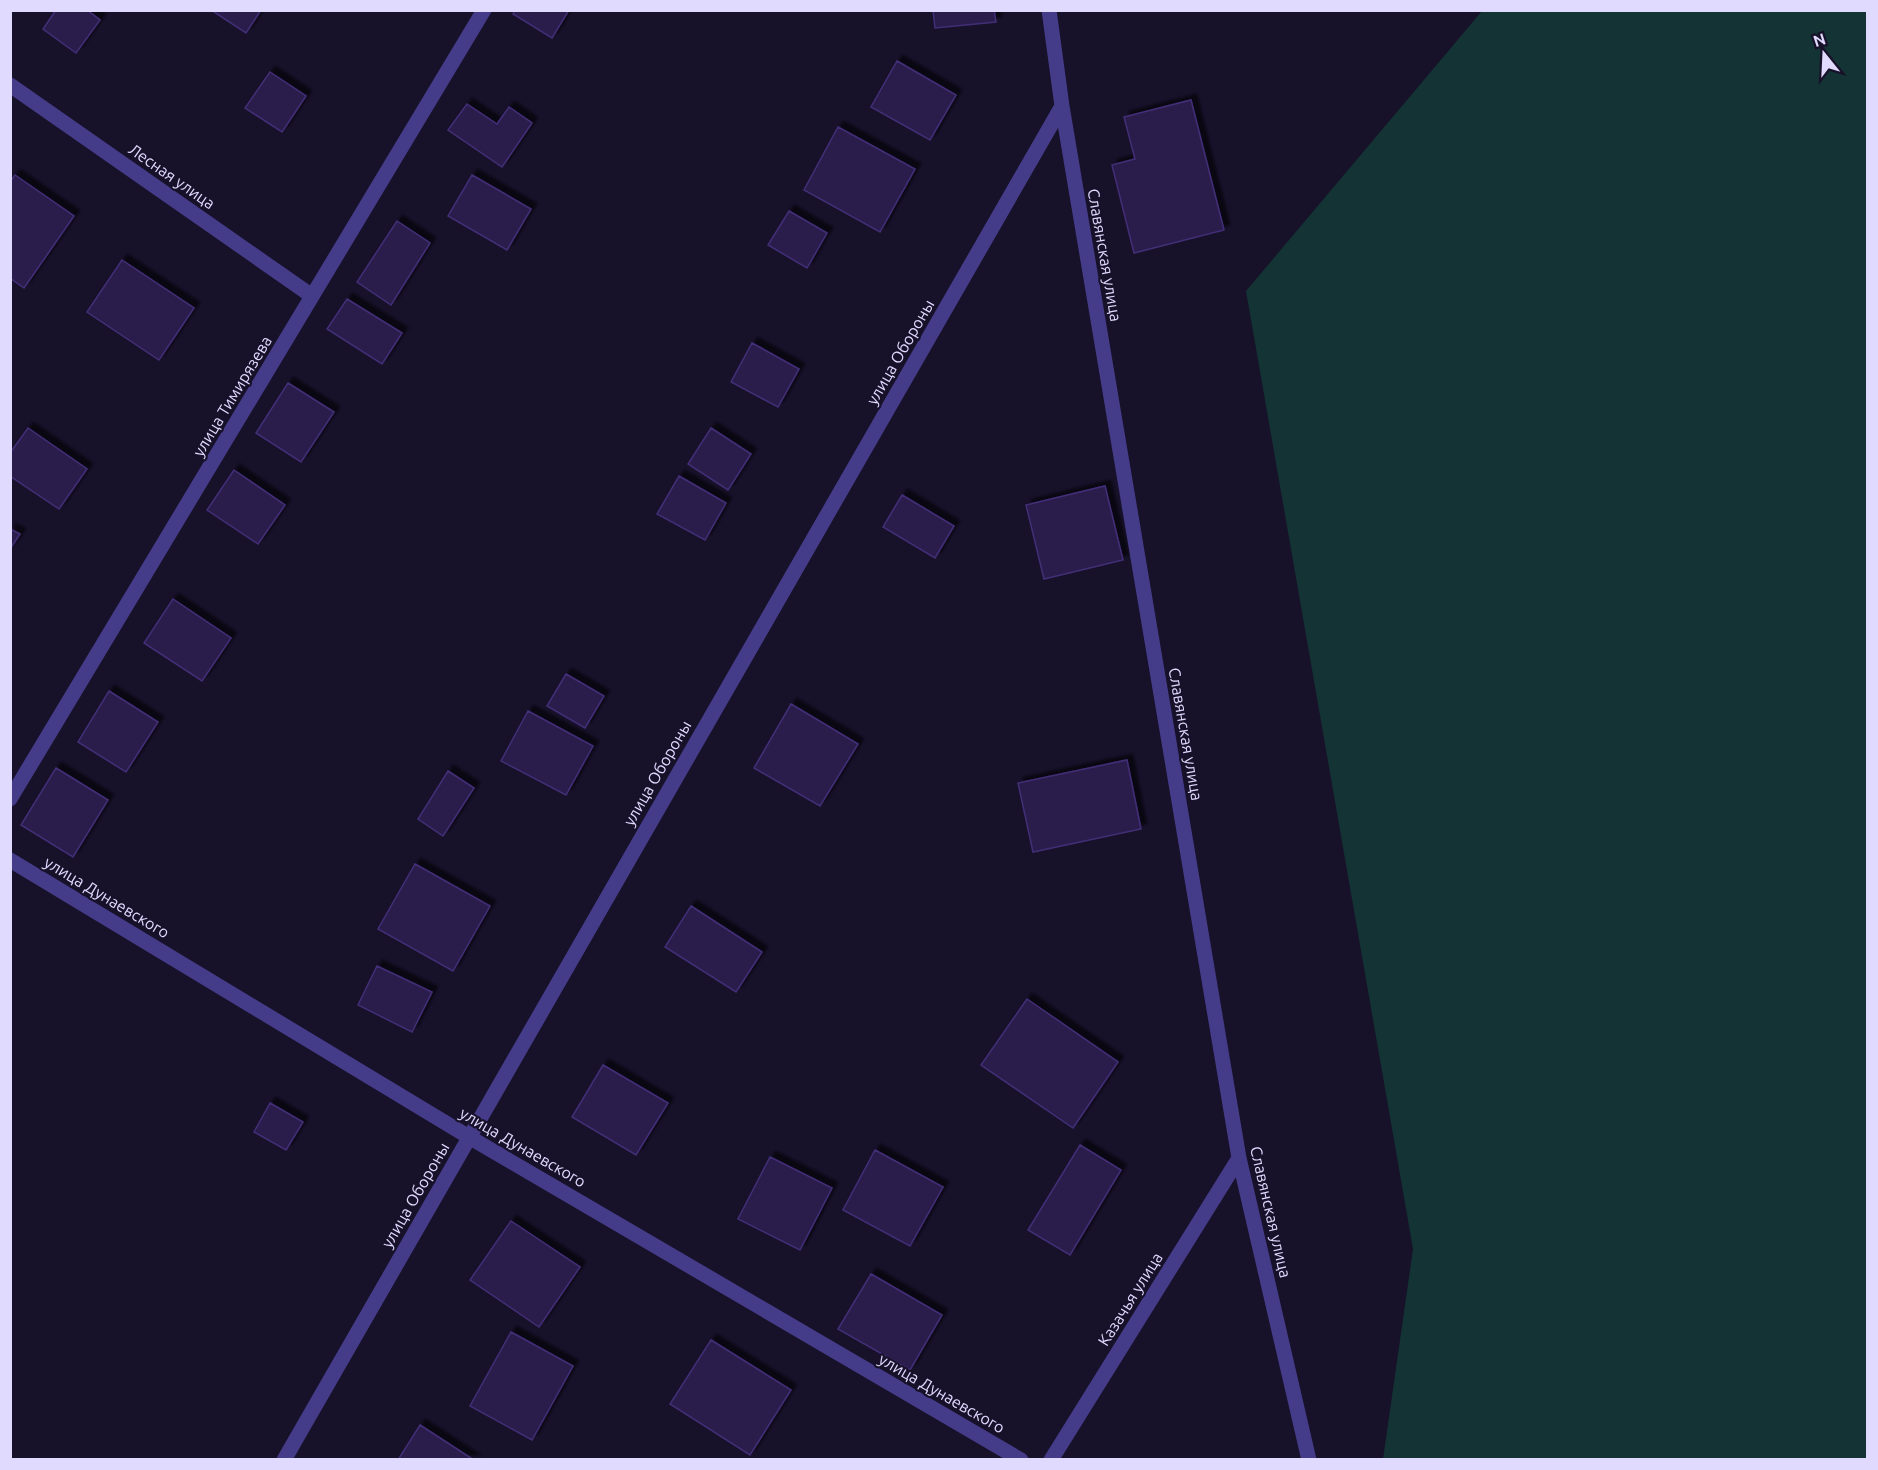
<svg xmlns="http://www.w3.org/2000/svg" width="1878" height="1470" viewBox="0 0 1878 1470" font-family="Ubuntu,sans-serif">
<defs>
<filter id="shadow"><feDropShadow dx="5.5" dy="-5.5" stdDeviation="1.5" flood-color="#0009"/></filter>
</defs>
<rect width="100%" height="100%" fill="#17112a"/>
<path fill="#143334" d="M1482 11H1867V1459H1383L1413 1249 1246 291Z"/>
<path fill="#2a1d4b" stroke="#432f77" stroke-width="1.5" filter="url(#shadow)" d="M56 10H87L100 20 76 53 43 29Z
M211 10H261L246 33Z
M515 10H569L552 38 513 14Z
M933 10H994L996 22 935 28Z
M897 61 956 95 930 140 871 107Z
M270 72 306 96 282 132 245 108Z
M1191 100 1224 230 1134 253 1112 165 1135 159 1124 117Z
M467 104 497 124 509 107 532 123 502 167 448 130Z
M838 127 915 169 880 232 804 190Z
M15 175 74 216 24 288 10 278V182Z
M472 175 531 209 507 250 448 216Z
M789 211 827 233 807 268 768 245Z
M397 221 430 243 391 305 357 282Z
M122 260 194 308 159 360 87 312Z
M347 299 402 333 382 364 327 329Z
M752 343 799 369 778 407 731 382Z
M288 383 334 412 301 462 256 433Z
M28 428 87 469 59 509 10 476V453Z
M711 428 751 454 728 490 688 464Z
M234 470 285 505 258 544 207 510Z
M679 476 726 503 705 540 657 514Z
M1105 486 1123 560 1044 579 1026 505Z
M902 495 954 526 935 558 883 527Z
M10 529 20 534 10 549Z
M173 599 231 638 202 681 144 643Z
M566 674 604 696 585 728 547 706Z
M109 691 158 722 126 772 78 742Z
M791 704 858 744 820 806 754 768Z
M528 711 593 746 566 795 501 761Z
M1127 760 1141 829 1033 852 1018 783Z
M56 768 108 800 73 857 21 825Z
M448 771 474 788 443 836 418 819Z
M415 864 490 906 453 971 378 929Z
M691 906 762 952 736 992 665 947Z
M377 966 432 992 412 1032 358 1005Z
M1027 999 1118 1062 1073 1128 981 1065Z
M603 1065 668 1103 636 1155 572 1117Z
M270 1103 303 1122 286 1150 254 1132Z
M1080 1145 1121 1170 1070 1255 1028 1230Z
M875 1150 943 1187 910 1246 843 1210Z
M770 1157 832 1188 800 1250 738 1219Z
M511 1221 580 1267 539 1327 470 1280Z
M871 1274 942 1315 910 1370 838 1329Z
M511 1332 573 1366 532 1440 470 1406Z
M711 1340 791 1390 750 1455 670 1404Z
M420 1425 474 1460H398Z"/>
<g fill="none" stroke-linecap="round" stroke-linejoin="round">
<path stroke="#453c89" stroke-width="15" d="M1049 10 1062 106 1239 1158 1309 1460
M10 85 312 296
M10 799 484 10
M10 860 469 1137 1021 1460
M284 1460 1062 106
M1051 1460 1239 1158"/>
</g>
<g text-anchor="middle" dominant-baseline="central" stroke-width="4.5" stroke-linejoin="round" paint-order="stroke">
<g font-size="16" fill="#e1daff" stroke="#17112a">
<text transform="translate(172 176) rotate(35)">Лесная улица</text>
<text transform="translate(1105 255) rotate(80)">Славянская улица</text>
<text transform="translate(900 352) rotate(-60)">улица Обороны</text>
<text transform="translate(232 396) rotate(-59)">улица Тимирязева</text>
<text transform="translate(1186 734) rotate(80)">Славянская улица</text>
<text transform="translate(657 773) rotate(-60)">улица Обороны</text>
<text transform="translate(107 897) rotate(31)">улица Дунаевского</text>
<text transform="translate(523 1147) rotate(30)">улица Дунаевского</text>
<text transform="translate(415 1195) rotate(-60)">улица Обороны</text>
<text transform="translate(1271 1212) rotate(77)">Славянская улица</text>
<text transform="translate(1130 1299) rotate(-58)">Казачья улица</text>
<text transform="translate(942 1393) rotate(30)">улица Дунаевского</text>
</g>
</g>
<rect width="1878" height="1470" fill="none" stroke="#e1daff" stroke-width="24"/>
<g transform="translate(1824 54) rotate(342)" stroke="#17112a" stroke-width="4.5" paint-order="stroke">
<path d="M0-4.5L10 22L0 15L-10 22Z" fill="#e1daff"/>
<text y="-9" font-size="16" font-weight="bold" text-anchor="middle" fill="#e1daff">N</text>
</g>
</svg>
